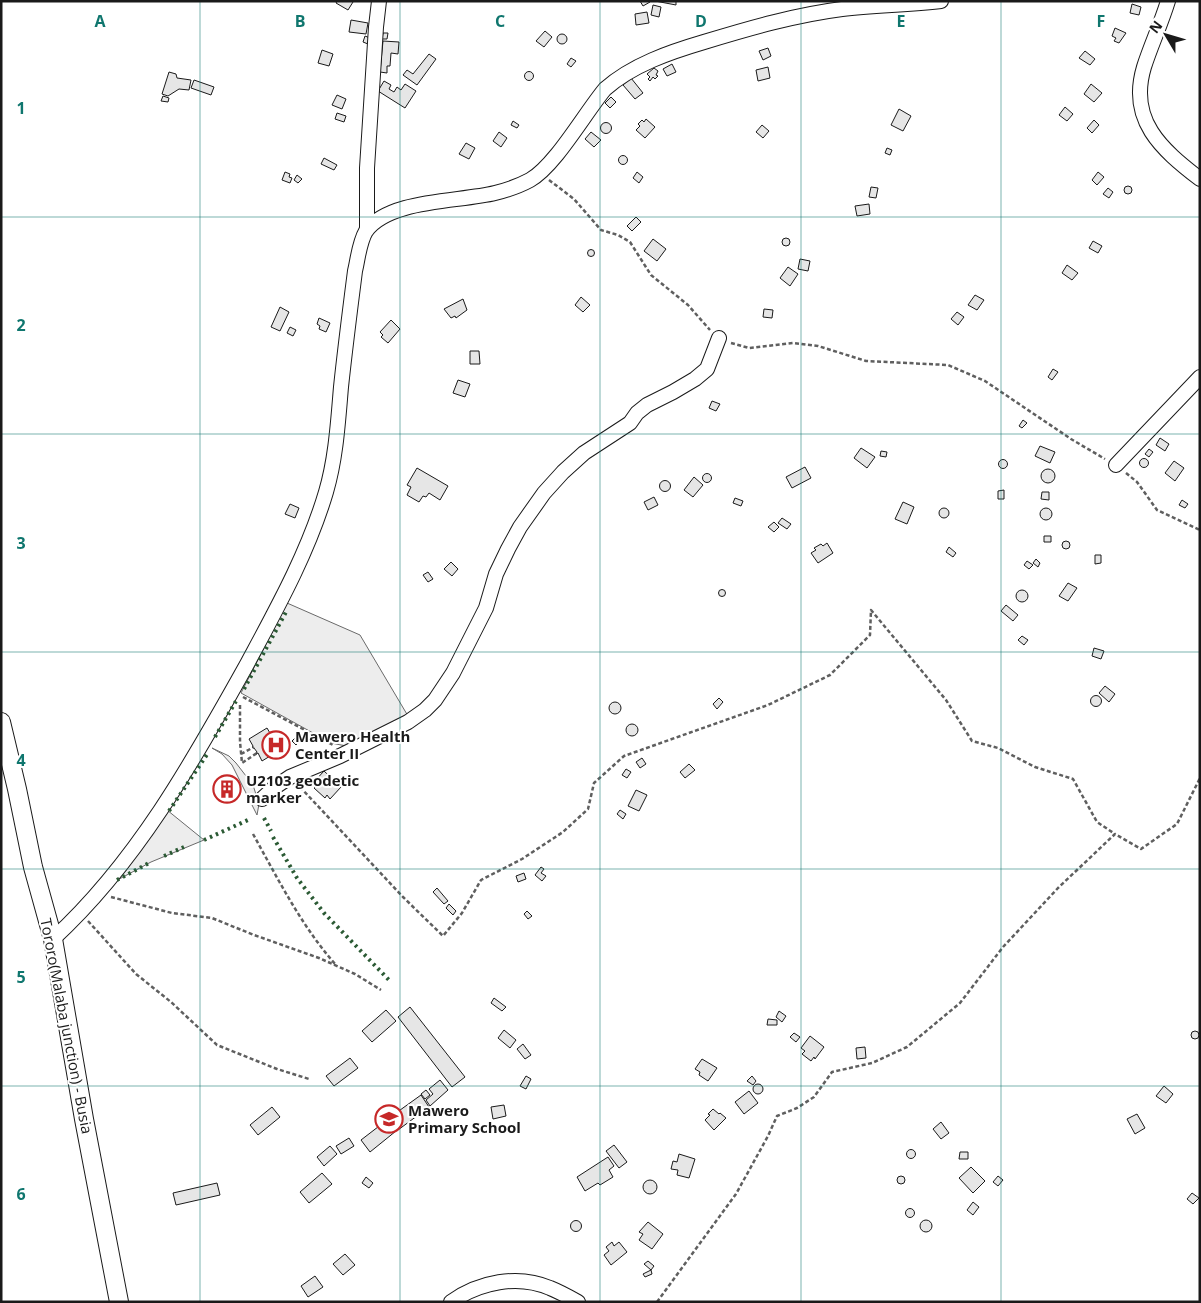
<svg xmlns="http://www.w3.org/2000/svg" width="1201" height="1303" viewBox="0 0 1201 1303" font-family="'Open Sans',sans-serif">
<rect width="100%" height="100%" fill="#fff"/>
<path fill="#ededed" stroke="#6a6a6a" d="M287 603 360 635 408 716 351 747 331 743 241 693Z
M212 748 229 756 236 763 253 785 259 804 257 815 232 765 222 754Z
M167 810 204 840 151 862 110 884Z"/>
<path fill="#e6e6e6" stroke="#1a1a1a" d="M337 1H352L353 2 348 10 336 3Z
M640 1H649L650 2 643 6Z
M655 1H676V5Z
M1132 4 1141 7 1139 15 1130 13Z
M653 5 661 7 659 17 651 15Z
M647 12 649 23 636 25 635 14Z
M351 20 368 23 366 34 349 32Z
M1115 28 1126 33 1119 43 1114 41 1116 38 1112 36Z
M545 31 552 37 544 47 536 41Z
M383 33H388L387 39H382Z
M557 39a5 5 0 1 1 10 0a5 5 0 1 1-10 0Z
M365 36 370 38 368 44 363 42Z
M383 41 399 42 398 54 391 53 390 66H387V73L380 72Z
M768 48 771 56 763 60 759 51Z
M322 50 333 54 329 66 318 63Z
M1085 51 1095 59 1090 65 1079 58Z
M429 54 436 59 417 85 403 75 407 70 413 74Z
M571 58 576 61 571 67 567 64Z
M672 64 676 72 667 76 663 69Z
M768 67 770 78 758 81 756 70Z
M654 68 658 71 656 75 658 76 655 79 653 77 650 81 648 79 650 77 647 74Z
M524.5 76a4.5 4.5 0 1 1 9 0a4.5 4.5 0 1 1-9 0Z
M169 72 176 74 177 78 191 80 189 90 179 89 168 96 162 94Z
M631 78 643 93 635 99 623 85Z
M194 80 214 87 211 95 191 88Z
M384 81 391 85 389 89 394 92 397 87 401 90 405 84 416 91 405 108 378 91Z
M1091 84 1102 93 1094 102 1084 94Z
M337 95 346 99 342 109 332 105Z
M163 96 169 98 168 102 161 101Z
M611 97 616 102 610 108 605 103Z
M1065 107 1073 114 1067 121 1059 115Z
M899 109 911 116 903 131 891 125Z
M337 113 346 116 344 122 335 119Z
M646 119 655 127 645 138 636 130 640 126 638 124 642 120 644 122Z
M1094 120 1099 125 1092 133 1087 128Z
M513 121 519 125 517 128 511 125Z
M600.5 128a5.5 5.5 0 1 1 11 0a5.5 5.5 0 1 1-11 0Z
M762 125 769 131 763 138 756 132Z
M499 132 507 138 501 147 493 141Z
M591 132 601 140 594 147 585 139Z
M466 143 475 148 469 159 459 154Z
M887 148 892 150 890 155 885 153Z
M618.5 160a4.5 4.5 0 1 1 9 0a4.5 4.5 0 1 1-9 0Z
M324 158 337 165 334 170 321 164Z
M285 172 290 174 289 177 292 178 290 183 282 180Z
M637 172 643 177 639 183 633 178Z
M1098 172 1104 177 1097 185 1092 180Z
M297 175 302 179 298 183 294 180Z
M1124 190a4 4 0 1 1 8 0a4 4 0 1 1-8 0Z
M871 187 878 188 876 198 869 197Z
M1108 188 1113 192 1109 198 1103 194Z
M869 204 870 214 857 216 855 206Z
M636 217 641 222 632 231 627 226Z
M782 242a4 4 0 1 1 8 0a4 4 0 1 1-8 0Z
M653 239 666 249 657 261 644 251Z
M1093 241 1102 246 1098 253 1089 248Z
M587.5 253a3.5 3.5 0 1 1 7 0a3.5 3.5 0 1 1-7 0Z
M800 259 810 261 808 271 798 269Z
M1067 265 1078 273 1072 280 1062 273Z
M788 267 798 274 790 286 780 278Z
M975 295 984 300 977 310 968 305Z
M581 297 590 305 583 312 575 305Z
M463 299 467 310 456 318 455 316 451 318 444 309Z
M280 307 289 312 280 331 271 327Z
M764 309 773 310 772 318 763 317Z
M957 312 964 317 958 325 951 319Z
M319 318 330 323 326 332 319 329 320 326 317 324Z
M391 320 400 329 388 343 381 337 383 335 380 332Z
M290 327 296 330 293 336 287 333Z
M470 351H479L480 364H470Z
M1053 369 1058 372 1052 380 1048 377Z
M458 380 470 384 465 397 453 393Z
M712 401 720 404 716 411 709 408Z
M1023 420 1027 423 1022 428 1019 426Z
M1160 438 1169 444 1165 451 1156 445Z
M1040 446 1055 452 1050 463 1035 456Z
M861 448 875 457 867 468 854 458Z
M1149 449 1153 452 1149 457 1145 454Z
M881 451 887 452 886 457 880 456Z
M1139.5 463a4.5 4.5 0 1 1 9 0a4.5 4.5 0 1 1-9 0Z
M998.5 464a4.5 4.5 0 1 1 9 0a4.5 4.5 0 1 1-9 0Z
M1174 461 1184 468 1175 481 1165 473Z
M805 467 811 478 792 488 786 477Z
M417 468 448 486 440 500 429 493 426 497 423 496 419 502 407 495 411 487 407 485Z
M1041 476a7 7 0 1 1 14 0a7 7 0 1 1-14 0Z
M702.5 478a4.5 4.5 0 1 1 9 0a4.5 4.5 0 1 1-9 0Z
M694 477 703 485 693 497 684 490Z
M659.5 486a5.5 5.5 0 1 1 11 0a5.5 5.5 0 1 1-11 0Z
M1004 490V499H998V491Z
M1042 492H1049V500L1041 499Z
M654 497 658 505 648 510 644 502Z
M735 498 743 501 741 506 733 503Z
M1182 500 1188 504 1185 508 1179 505Z
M903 502 914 507 907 524 895 519Z
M290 504 299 508 295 518 285 514Z
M1040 514a6 6 0 1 1 12 0a6 6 0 1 1-12 0Z
M939 513a5 5 0 1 1 10 0a5 5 0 1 1-10 0Z
M782 518 791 524 787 529 778 523Z
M774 522 779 527 774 532 768 527Z
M1044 536H1051V542H1044Z
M1062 545a4 4 0 1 1 8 0a4 4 0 1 1-8 0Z
M827 543 833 553 818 563 811 553 816 550 814 548 821 544 823 546Z
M949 547 956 553 953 557 946 552Z
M1095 555H1101V563L1095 564Z
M1036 559 1040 563 1038 567 1033 563Z
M1027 561 1033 565 1029 569 1024 565Z
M451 562 458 569 452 576 444 569Z
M428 572 433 579 428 582 423 575Z
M1068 583 1077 588 1068 601 1059 596Z
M718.5 593a3.5 3.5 0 1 1 7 0a3.5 3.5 0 1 1-7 0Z
M1016 596a6 6 0 1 1 12 0a6 6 0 1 1-12 0Z
M1006 605 1018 615 1013 621 1001 611Z
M1022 636 1028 640 1024 645 1018 640Z
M1094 648 1104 651 1101 659 1092 656Z
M1105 686 1115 694 1109 702 1099 693Z
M1090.5 701a5.5 5.5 0 1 1 11 0a5.5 5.5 0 1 1-11 0Z
M719 698 723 702 717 709 713 704Z
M609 708a6 6 0 1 1 12 0a6 6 0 1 1-12 0Z
M626 730a6 6 0 1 1 12 0a6 6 0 1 1-12 0Z
M267 728 280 750 262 761 258 753 256 754 257 752 254 748H253L252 747 253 746 249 739Z
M295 738 299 741 296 745 292 741Z
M642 758 646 764 640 768 636 762Z
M689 764 695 770 685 778 680 772Z
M626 769 631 772 627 778 622 775Z
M324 771 341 787 330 799 327 795 325 798 314 788 316 786 313 783Z
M636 790 647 795 639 811 628 806Z
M620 810 626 814 623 819 617 814Z
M541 867 544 869 541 873 546 876 542 881 535 875Z
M524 873 526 879 518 882 516 876Z
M437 888 448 901 444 904 433 892Z
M449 904 456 911 453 915 446 908Z
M527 911 532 916 528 919 524 914Z
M494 998 506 1007 502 1011 491 1003Z
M410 1007 465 1077 452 1087 398 1017Z
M386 1010 396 1021 372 1042 362 1031Z
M779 1011 786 1016 782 1022 776 1017Z
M768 1019 777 1020V1025H767Z
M504 1030 516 1040 510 1048 498 1038Z
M1191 1035a4 4 0 1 1 8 0a4 4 0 1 1-8 0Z
M794 1033 800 1037 796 1042 790 1037Z
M810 1036 824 1047 815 1059 814 1057 811 1061 802 1054 805 1051 801 1048Z
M523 1044 531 1055 525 1059 517 1049Z
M865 1047 866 1058 857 1059 856 1048Z
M350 1058 358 1068 334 1086 326 1076Z
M702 1059 717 1068 708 1081 699 1075 700 1072 695 1069Z
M526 1076 531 1079 526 1089 520 1086Z
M752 1076 756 1081 753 1085 747 1081Z
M440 1080 448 1090 430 1106 426 1100 433 1094 429 1089Z
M753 1089a5 5 0 1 1 10 0a5 5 0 1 1-10 0Z
M1164 1086 1173 1094 1166 1103 1156 1096Z
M426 1090 430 1095 425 1099 421 1094Z
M749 1091 758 1103 744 1114 735 1102Z
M421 1095 429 1107 398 1130 389 1118Z
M504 1105 506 1116 493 1119 491 1107Z
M272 1107 280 1117 258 1135 250 1125Z
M713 1109 719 1114 720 1113 726 1118 714 1130 705 1120 710 1115 708 1114Z
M1137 1114 1145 1128 1135 1134 1127 1119Z
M387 1120 396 1131 370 1152 361 1140Z
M941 1122 949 1133 941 1139 933 1129Z
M349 1138 354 1146 341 1154 336 1146Z
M614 1145 627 1162 619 1168 606 1151Z
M330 1146 337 1154 324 1166 317 1157Z
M906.5 1154a4.5 4.5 0 1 1 9 0a4.5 4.5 0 1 1-9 0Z
M960 1152H968V1159H959Z
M679 1154 695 1159 689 1178 677 1175 678 1170 671 1169 673 1161 677 1162Z
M608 1157 614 1166 609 1170 613 1177 600 1185 598 1183 585 1191 577 1177Z
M971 1167 985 1181 973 1193 959 1178Z
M322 1173 332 1184 309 1203 300 1192Z
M897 1180a4 4 0 1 1 8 0a4 4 0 1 1-8 0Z
M998 1176 1003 1180 998 1186 993 1182Z
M366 1177 373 1183 369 1188 362 1183Z
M643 1187a7 7 0 1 1 14 0a7 7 0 1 1-14 0Z
M217 1183 220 1195 176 1205 173 1193Z
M1192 1193 1199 1198 1193 1204 1187 1199Z
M973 1202 979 1207 973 1215 967 1210Z
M905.5 1213a4.5 4.5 0 1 1 9 0a4.5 4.5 0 1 1-9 0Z
M920 1226a6 6 0 1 1 12 0a6 6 0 1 1-12 0Z
M570.5 1226a5.5 5.5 0 1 1 11 0a5.5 5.5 0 1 1-11 0Z
M648 1222 663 1234 652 1249 639 1240 643 1234 639 1232Z
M612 1242 614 1246 619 1242 627 1252 611 1265 604 1255 609 1251 606 1247Z
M345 1254 355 1265 343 1275 333 1264Z
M648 1261 654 1266 651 1270 644 1264Z
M651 1270 652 1274 645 1277 643 1274Z
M315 1276 323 1287 308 1297 301 1286Z"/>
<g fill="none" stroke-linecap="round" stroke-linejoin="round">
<g stroke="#1a1a1a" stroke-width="16">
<path id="minor" d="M1168 1C1161 24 1151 45 1144 67 1128 120 1161 149 1200 179
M367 230V168L376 27 379 1
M1116 465 1200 377
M262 799 275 787 290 777 340 756 408 722 425 710 435 700 453 673 486 608 496 574 508 549 520 527 544 493 563 472 584 453 630 423 637 413 647 405 673 392 695 379 707 369 719 338
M53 939C136 863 192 763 246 666 276 610 308 553 326 492 336 458 338 422 341 387 345 349 350 310 355 271 358 259 359 243 366 231 389 199 459 202 495 193 507 190 519 186 530 180 555 166 585 113 605 89 632 65 670 52 704 42 750 28 795 15 842 9 875 5 908 5 941 1
M451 1302C479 1282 518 1274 550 1288 560 1292 569 1297 578 1302"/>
</g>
<g stroke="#1a1a1a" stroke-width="20">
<path id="major" d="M1 722 17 789 33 867 53 939 84 1119 119 1302"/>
</g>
<path stroke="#5f5f5f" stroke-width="2.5" stroke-dasharray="4 2.5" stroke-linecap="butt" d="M549 180 574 199 601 230 618 235 630 242 651 275 688 305 710 330
M731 343 749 348 793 343 818 346 866 361 948 365 985 381 1071 439 1105 459
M1126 473 1137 482 1157 510 1200 530
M243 697 333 745
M240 705V742L242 763 257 753
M241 754 254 747
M300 787 403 897 443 936 462 913 481 880 522 859 563 832 588 809 594 783 624 756 768 705 830 675 870 635 871 610 946 700 972 741 998 748 1035 767 1073 779 1097 822 1115 834
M253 834C278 879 302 927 336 965
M111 897 172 913 212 918 254 935 319 958 355 974 381 990
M88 921 136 974 171 1002 217 1045 277 1069 309 1079
M657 1302 736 1194 768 1136 777 1116 797 1108 814 1097 832 1072 872 1063 907 1047 960 1003 1003 947 1058 888 1115 834 1141 849 1177 824 1200 778"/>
<use href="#minor" stroke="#fff" stroke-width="14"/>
<use href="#major" stroke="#fff" stroke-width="18"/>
<path stroke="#2b5a34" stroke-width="4" stroke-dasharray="2.5 4" stroke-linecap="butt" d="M244 689 286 612
M215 737 236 701
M169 811 208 753
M264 818 271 831
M273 837 297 878 324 913 390 981
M204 840 248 820
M164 856 184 847
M117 880 151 862"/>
</g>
<path fill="none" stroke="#0f766e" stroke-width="1" stroke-opacity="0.55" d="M200 1V1302M400 1V1302M600 1V1302M801 1V1302M1001 1V1302M1 217H1200M1 434H1200M1 652H1200M1 869H1200M1 1086H1200"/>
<defs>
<g id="hospital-ring" transform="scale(1.4375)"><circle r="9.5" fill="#fff" stroke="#c62828" stroke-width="1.5"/><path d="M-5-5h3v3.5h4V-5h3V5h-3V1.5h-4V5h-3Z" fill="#c62828"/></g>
<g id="building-ring" transform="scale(1.4375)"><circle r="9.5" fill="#fff" stroke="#c62828" stroke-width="1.5"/><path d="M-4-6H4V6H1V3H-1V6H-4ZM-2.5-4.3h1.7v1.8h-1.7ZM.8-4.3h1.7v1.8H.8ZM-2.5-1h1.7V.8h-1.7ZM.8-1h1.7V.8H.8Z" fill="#c62828"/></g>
<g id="school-ring" transform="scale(1.4375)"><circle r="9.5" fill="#fff" stroke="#c62828" stroke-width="1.5"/><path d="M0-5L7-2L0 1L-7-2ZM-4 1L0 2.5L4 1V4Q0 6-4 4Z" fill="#c62828"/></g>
</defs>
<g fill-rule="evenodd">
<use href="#hospital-ring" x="276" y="745"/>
<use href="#building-ring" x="227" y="789"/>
<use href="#school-ring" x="389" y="1119"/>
</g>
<g text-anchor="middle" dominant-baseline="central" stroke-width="4" stroke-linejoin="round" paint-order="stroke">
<g font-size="15" font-weight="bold" fill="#1a1a1a" stroke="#fff" text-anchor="start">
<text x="295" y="736">Mawero Health<tspan x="295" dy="17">Center II</tspan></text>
<text x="246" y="780">U2103 geodetic<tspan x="246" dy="17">marker</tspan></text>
<text x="408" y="1110">Mawero<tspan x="408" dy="17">Primary School</tspan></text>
</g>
<g font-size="15" fill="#1a1a1a" stroke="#fff">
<text transform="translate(67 1026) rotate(79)">Tororo(Malaba junction) - Busia</text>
</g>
</g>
<g font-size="16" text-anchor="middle" font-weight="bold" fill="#0f766e" stroke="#fff" stroke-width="4" stroke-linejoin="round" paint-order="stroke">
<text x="100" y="27">A</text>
<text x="300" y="27">B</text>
<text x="500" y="27">C</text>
<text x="701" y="27">D</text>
<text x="901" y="27">E</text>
<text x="1101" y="27">F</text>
<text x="21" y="114">1</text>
<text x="21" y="331">2</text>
<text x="21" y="549">3</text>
<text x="21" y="766">4</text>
<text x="21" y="983">5</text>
<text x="21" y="1200">6</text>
</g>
<rect width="1201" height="1303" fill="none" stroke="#1a1a1a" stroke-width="5"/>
<g transform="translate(1166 35) rotate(308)" stroke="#ffffff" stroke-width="4" paint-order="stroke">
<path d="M0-4L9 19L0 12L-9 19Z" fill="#1a1a1a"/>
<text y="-8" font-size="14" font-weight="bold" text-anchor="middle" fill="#1a1a1a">N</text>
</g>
</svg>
